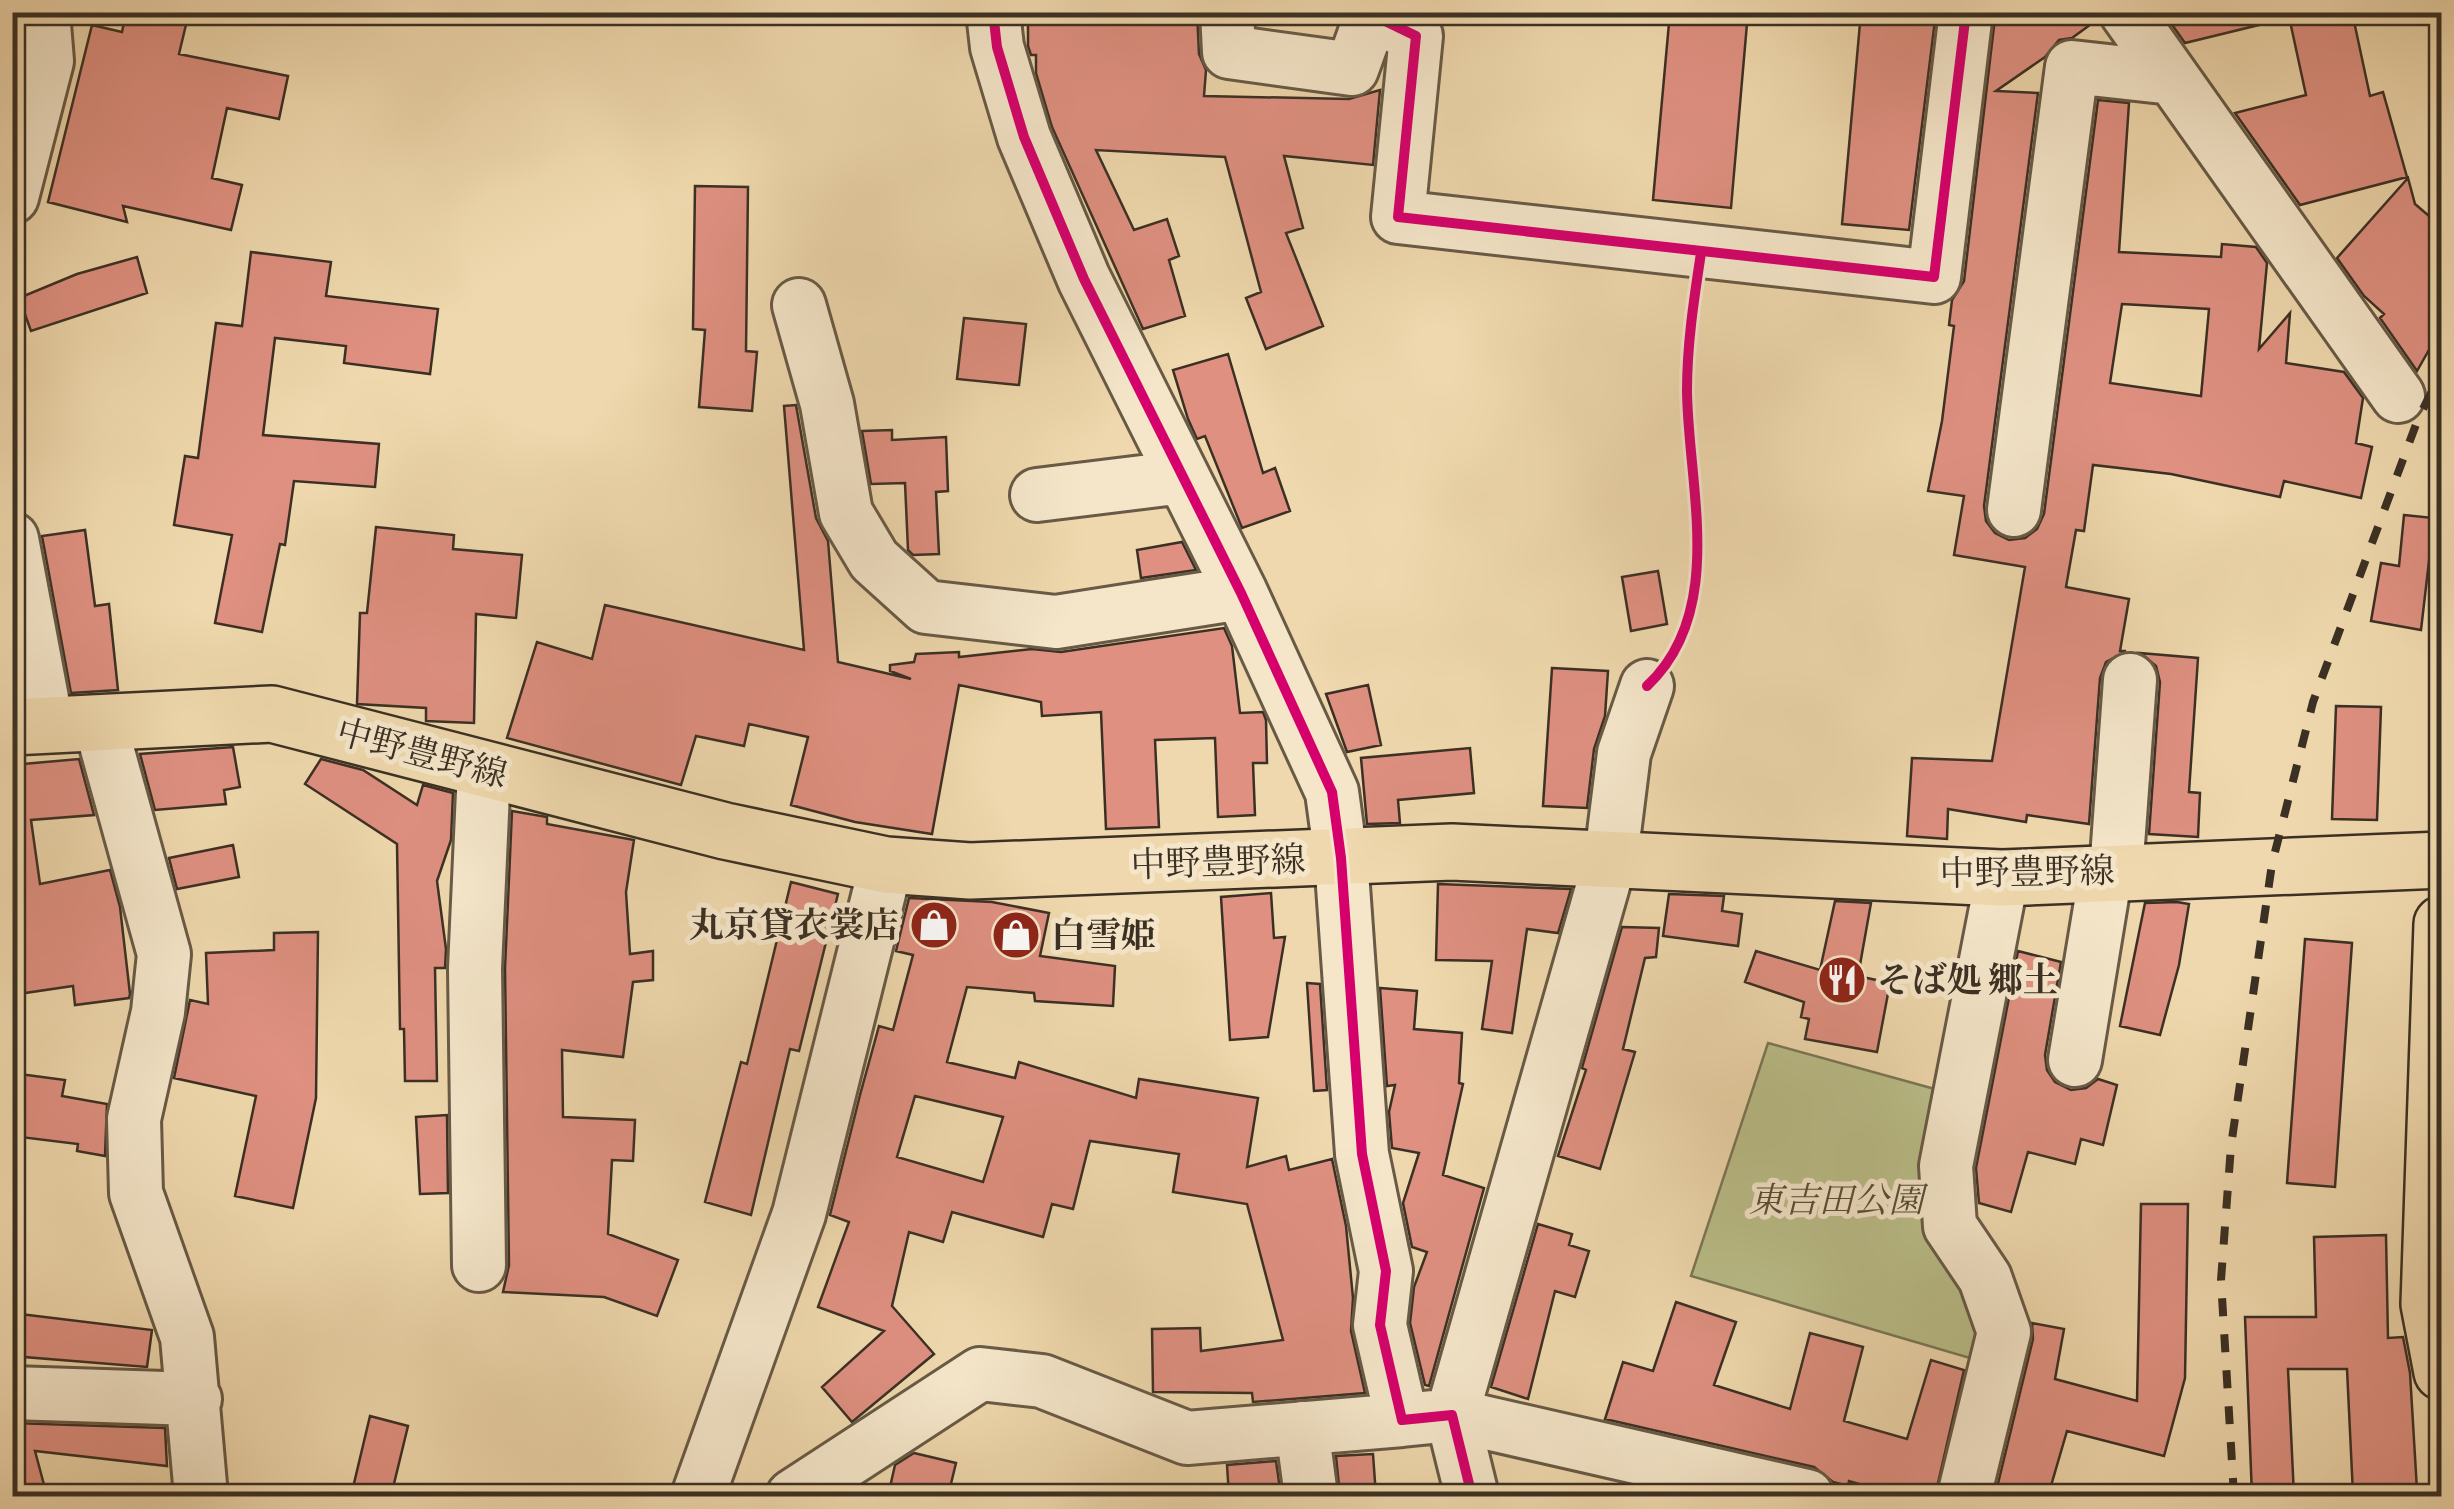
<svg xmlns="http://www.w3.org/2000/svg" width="2454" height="1509" viewBox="0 0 2454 1509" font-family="Alegreya,'Noto Serif JP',serif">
<rect width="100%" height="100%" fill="#efd8ad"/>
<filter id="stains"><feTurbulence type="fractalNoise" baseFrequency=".002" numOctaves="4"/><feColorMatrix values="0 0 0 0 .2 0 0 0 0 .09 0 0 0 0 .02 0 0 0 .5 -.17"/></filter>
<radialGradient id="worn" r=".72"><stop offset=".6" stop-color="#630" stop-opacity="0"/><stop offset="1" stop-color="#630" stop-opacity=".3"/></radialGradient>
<path fill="#babe89" stroke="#7a7756" stroke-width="2.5" d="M1768 1043 1960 1096 1946 1166 1997 1366 1691 1276Z"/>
<path fill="#df9081" stroke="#3b3024" stroke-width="2.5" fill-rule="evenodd" d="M126 12H189L179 54 288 76 279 119 227 108 212 178 242 185 231 230 123 206 127 222 48 202 92 25 122 32Z
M1028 12H1197L1199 54 1206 70 1204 96 1349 99 1380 90 1373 165 1284 156 1303 228 1286 233 1323 326 1266 349 1246 298 1261 292 1225 157 1096 150 1134 230 1167 219 1179 256 1169 260 1185 316 1143 329 1052 127 1036 73V55H1031L1028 46Z
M1670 12H1748L1731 208 1653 200Z
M1861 12H1936L1909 230 1842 224Z
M2014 12H2096L2098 19 2072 38 2059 40 2045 57 1996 91 2038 93 1984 506 1986 521 1995 533 2009 540 2025 538 2037 529 2044 514 2098 100 2129 103 2119 252 2221 257 2222 244 2256 247 2267 263 2259 349 2290 313 2286 363 2344 372 2363 398 2356 443 2372 447 2361 498 2284 481 2280 497 2171 474 2093 465 2084 531 2076 530 2066 587 2129 599 2120 651H2126L2106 662 2100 678 2089 824 2027 815 2026 822 1948 809 1947 839 1907 836 1912 758 1992 761 2025 567 1954 555 1964 496 1928 491 1942 421 1954 326 1949 325 1952 300 1964 281 1994 26ZM2122 304 2209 309 2201 396 2110 383Z
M2163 12H2261L2263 24 2185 43Z
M2288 12H2352L2370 96 2383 92 2407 177 2300 205 2235 113 2306 95Z
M2408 178 2415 204 2442 227V327L2417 371 2380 318 2384 314 2364 296 2337 258Z
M695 186 748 187 746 351 757 352 752 411 699 407 705 330 693 329Z
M251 252 331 262 326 296 438 309 430 374 344 363 346 346 275 338 263 435 379 444 375 487 294 481 285 545 280 544 262 632 215 623 232 535 174 525 185 456 198 458 216 323 242 326Z
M137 257 147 293 31 331 19 298 77 274Z
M964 318 1026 324 1019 385 957 379Z
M1228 354 1263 473 1275 468 1290 511 1242 528 1205 436 1197 439 1188 419 1173 370Z
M796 405 816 518 828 541 838 662 911 679 890 671V665L914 662 916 654 959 652V657L1032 649 1061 652 1224 628 1232 646 1240 713 1263 712 1266 720 1267 763H1253L1255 815 1218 817 1215 738 1155 740 1159 827 1106 829 1101 712 1042 716 1041 702 959 685 932 834 855 822 791 805 808 737 749 724 744 746 696 736 681 785 507 738 537 642 592 659 605 605 804 650 784 406Z
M892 430V440L946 437 948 491 936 492 939 554 913 555 908 550 905 483 871 484 862 431Z
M2404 515 2434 518 2421 630 2371 621 2381 563 2399 566Z
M376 527 454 535 453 549 522 555 516 618 476 614 474 723 426 721V708L357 704 360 613H367Z
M85 530 95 606 109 604 118 690 71 693 42 536Z
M1182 542 1196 570 1141 578 1137 550Z
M1658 571 1667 624 1631 631 1622 577Z
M2140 653 2198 658 2189 792 2200 793 2198 837 2149 834 2160 682 2156 666Z
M1552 668 1608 671 1605 716 1594 749 1587 808 1543 806Z
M1368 685 1381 745 1347 752 1326 694Z
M2336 706 2381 707 2377 820 2332 819Z
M233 747 240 787 224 790 226 804 155 810 140 754Z
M1470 748 1474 793 1398 800 1400 823 1367 824 1361 758Z
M79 759 94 815 31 820 40 884 110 870 120 907 130 994 129 998 75 1005 73 986 18 994 12 957V765Z
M321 759 363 770 417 805 423 785 453 793 451 840 437 881 446 949 445 968H435L437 1081H405L404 1029H400L397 844 305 784Z
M512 811 547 817V824L634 840 626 892 630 954 653 951V980L633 982 623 1057 562 1050 563 1117 635 1120 633 1161 612 1160 608 1234 678 1260 657 1316 604 1297 503 1292 509 1265 505 968Z
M233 845 239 877 177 889 169 858Z
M791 882 838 894 799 1051 790 1049 751 1215 705 1202 741 1062 747 1064Z
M1438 884 1571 889 1558 933 1527 929 1512 1033 1482 1029 1492 961 1436 960Z
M1271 893 1274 938 1285 937 1268 1037 1230 1040 1221 897Z
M1669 894 1724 896 1722 911 1742 914 1738 946 1663 936Z
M909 898 992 902 1049 913 1040 956 1115 966 1113 1006 1035 1001 1034 993 967 987 947 1062 1015 1078 1019 1062 1136 1098 1139 1079 1258 1098 1247 1167 1286 1156 1289 1170 1332 1159 1346 1226 1353 1298 1351 1331 1365 1393 1253 1402 1252 1393 1153 1392 1152 1329 1200 1328 1201 1351 1283 1340 1247 1204 1173 1192 1179 1154 1090 1141 1073 1209 1052 1204 1043 1237 952 1212 943 1242 909 1232 892 1306 934 1354 852 1422 822 1387 884 1331 818 1307 849 1222 830 1215 860 1095 879 1026 893 1030 913 955 896 951ZM915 1096 1003 1117 983 1182 897 1157Z
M1835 901 1871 903 1858 976 1890 983 1877 1052 1805 1039 1809 1019 1801 1017 1804 1002 1745 982 1756 951 1820 970Z
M2177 902 2189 904 2179 965 2160 1035 2120 1026 2145 903Z
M1622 927 1659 928 1656 957 1645 958 1623 1049 1635 1052 1600 1169 1558 1156 1586 1070 1582 1068Z
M318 932 316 1098 293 1208 235 1196 256 1096 174 1078 190 1000 208 1004 206 953 274 950V933Z
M2305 939 2352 943 2335 1187 2287 1183Z
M2018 951 2061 962 2045 1055 2047 1070 2055 1082 2071 1090 2086 1088 2098 1079 2117 1085 2103 1145 2081 1139 2075 1164 2028 1152 2011 1212 1979 1203 1976 1168Z
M1307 983 1320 984 1327 1090 1314 1091Z
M1380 988 1417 991 1414 1029 1462 1033 1459 1083 1463 1084 1443 1175 1484 1188 1429 1386 1425 1385 1410 1323 1414 1287 1427 1252 1412 1247 1403 1203 1419 1153 1392 1148 1389 1112 1395 1085 1387 1086Z
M12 1073 65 1080 62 1096 107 1104 105 1156 77 1151 78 1144 12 1136Z
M447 1115 448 1193 420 1194 416 1117Z
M2141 1204H2188L2185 1378 2164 1456 2067 1431 2048 1496H1995L2033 1339 2032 1323 2064 1329 2055 1379 2137 1401Z
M1538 1224 1572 1234 1569 1245 1589 1251 1575 1297 1555 1291 1528 1399 1491 1387Z
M2386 1235 2388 1338 2403 1337 2410 1373 2417 1490 2353 1494 2347 1369H2288L2294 1496H2252L2245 1317H2316L2314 1237Z
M1676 1302 1736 1322 1714 1385 1790 1409 1810 1333 1863 1347 1844 1421 1907 1439 1931 1360 1964 1370 1935 1496H1901L1849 1481 1848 1486 1833 1482 1814 1467 1605 1419 1623 1362 1653 1371Z
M12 1313 152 1330 147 1367 12 1356Z
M370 1416 408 1426 391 1496H351Z
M12 1423 165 1428 167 1466 35 1451 47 1496H12Z
M914 1453 956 1463 948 1496H888L895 1465Z
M1373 1454 1376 1496H1340L1336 1456Z
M1276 1461 1281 1496H1229L1227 1465Z"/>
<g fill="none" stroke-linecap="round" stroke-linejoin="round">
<g stroke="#685a46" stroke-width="58">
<path id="minor" d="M993 12 997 47 1024 137 1084 279 1241 593 1332 792 1341 858 1362 1154 1386 1271 1380 1325 1402 1420 1452 1415 1472 1496
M1227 12 1229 52 1352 69 1366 30 1383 20
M1384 12 1383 20 1416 36 1398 217 1934 277 1966 12
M2126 12 2398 396
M12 197 47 61 43 12
M799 305 827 404 846 513 874 560 926 607 1056 622 1241 593
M1037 495 1183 477
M2014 510 2072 67 2172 78
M12 539 47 725
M1647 686 1624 753 1611 857 1452 1415 1807 1496
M100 723 164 954 158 1012 134 1119 136 1193 187 1337 201 1496
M2116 872 2130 680
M2075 1060 2106 872
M479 1265 475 968 484 770
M12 1393 195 1399
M1302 1428 1311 1496
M698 1496 799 1214 886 865
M793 1496 980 1374 1042 1381 1187 1438 1402 1420
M1964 1496 2004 1332 1985 1278 1950 1226 1946 1166 2002 878"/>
</g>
<g stroke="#3b3024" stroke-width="60">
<path id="major" d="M12 727 272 714 725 831 886 865 970 871 1452 852 2002 878 2442 860
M2442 924 2429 1304 2442 1372"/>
</g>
<use href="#minor" stroke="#f5e6ca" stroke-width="52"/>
<use href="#major" stroke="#efd8ad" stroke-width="55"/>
<path stroke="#3b3024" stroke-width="8" stroke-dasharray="18 18" stroke-linecap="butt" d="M2234 1496 2221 1280 2231 1146 2272 864 2313 702 2418 419 2442 371"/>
<g stroke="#f5e6ca" stroke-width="16">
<path id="cycleway" d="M993 12 997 47 1024 137 1084 279 1241 593 1332 792 1341 858 1362 1154 1386 1271 1380 1325 1402 1420 1452 1415 1472 1496
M1384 12 1383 20 1416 36 1398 217 1934 277 1966 12
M1647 686C1727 611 1688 486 1687 391 1687 344 1694 299 1701 253"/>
</g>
<use href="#cycleway" stroke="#d6006c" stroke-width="10"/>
</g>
<defs>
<g id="shop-disc" transform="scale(2.5)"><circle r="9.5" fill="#8f2418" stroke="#f5e6ca"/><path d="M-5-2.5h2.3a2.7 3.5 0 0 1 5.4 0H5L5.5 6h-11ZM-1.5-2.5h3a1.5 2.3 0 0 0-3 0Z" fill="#fff"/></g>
<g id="restaurant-disc" transform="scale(2.5)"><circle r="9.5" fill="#8f2418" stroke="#f5e6ca"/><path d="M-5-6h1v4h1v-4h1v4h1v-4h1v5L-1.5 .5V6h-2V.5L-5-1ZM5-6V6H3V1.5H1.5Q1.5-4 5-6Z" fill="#fff"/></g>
</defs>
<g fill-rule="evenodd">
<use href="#shop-disc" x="934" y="925"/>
<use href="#shop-disc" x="1016" y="935"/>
<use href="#restaurant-disc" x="1842" y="980"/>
</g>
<g text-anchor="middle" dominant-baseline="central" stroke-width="10" stroke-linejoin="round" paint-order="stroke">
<g font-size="35" fill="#3b3024" stroke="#f5e6ca">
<text transform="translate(422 753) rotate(15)">中野豊野線</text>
<text transform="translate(1218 862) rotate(-2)">中野豊野線</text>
<text transform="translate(2027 872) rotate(-1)">中野豊野線</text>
</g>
<g font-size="35" font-weight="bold" fill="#3b3024" stroke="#f5e6ca" text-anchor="start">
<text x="899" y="925" text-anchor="end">丸京貸衣裳店</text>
<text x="1051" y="935">白雪姫</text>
<text x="1877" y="980">そば処 郷土</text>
</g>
<g font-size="35" font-style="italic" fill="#544c38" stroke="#f5e6ca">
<text x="1836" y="1200">東吉田公園</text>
</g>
</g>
<rect width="2454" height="1509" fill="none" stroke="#efd8ad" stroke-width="50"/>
<rect x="15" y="15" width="2424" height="1479" fill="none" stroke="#3b3024" stroke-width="5"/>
<rect x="25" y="25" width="2404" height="1459" fill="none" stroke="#3b3024" stroke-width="2.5"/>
<rect width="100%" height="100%" filter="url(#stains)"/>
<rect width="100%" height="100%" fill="url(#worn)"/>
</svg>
